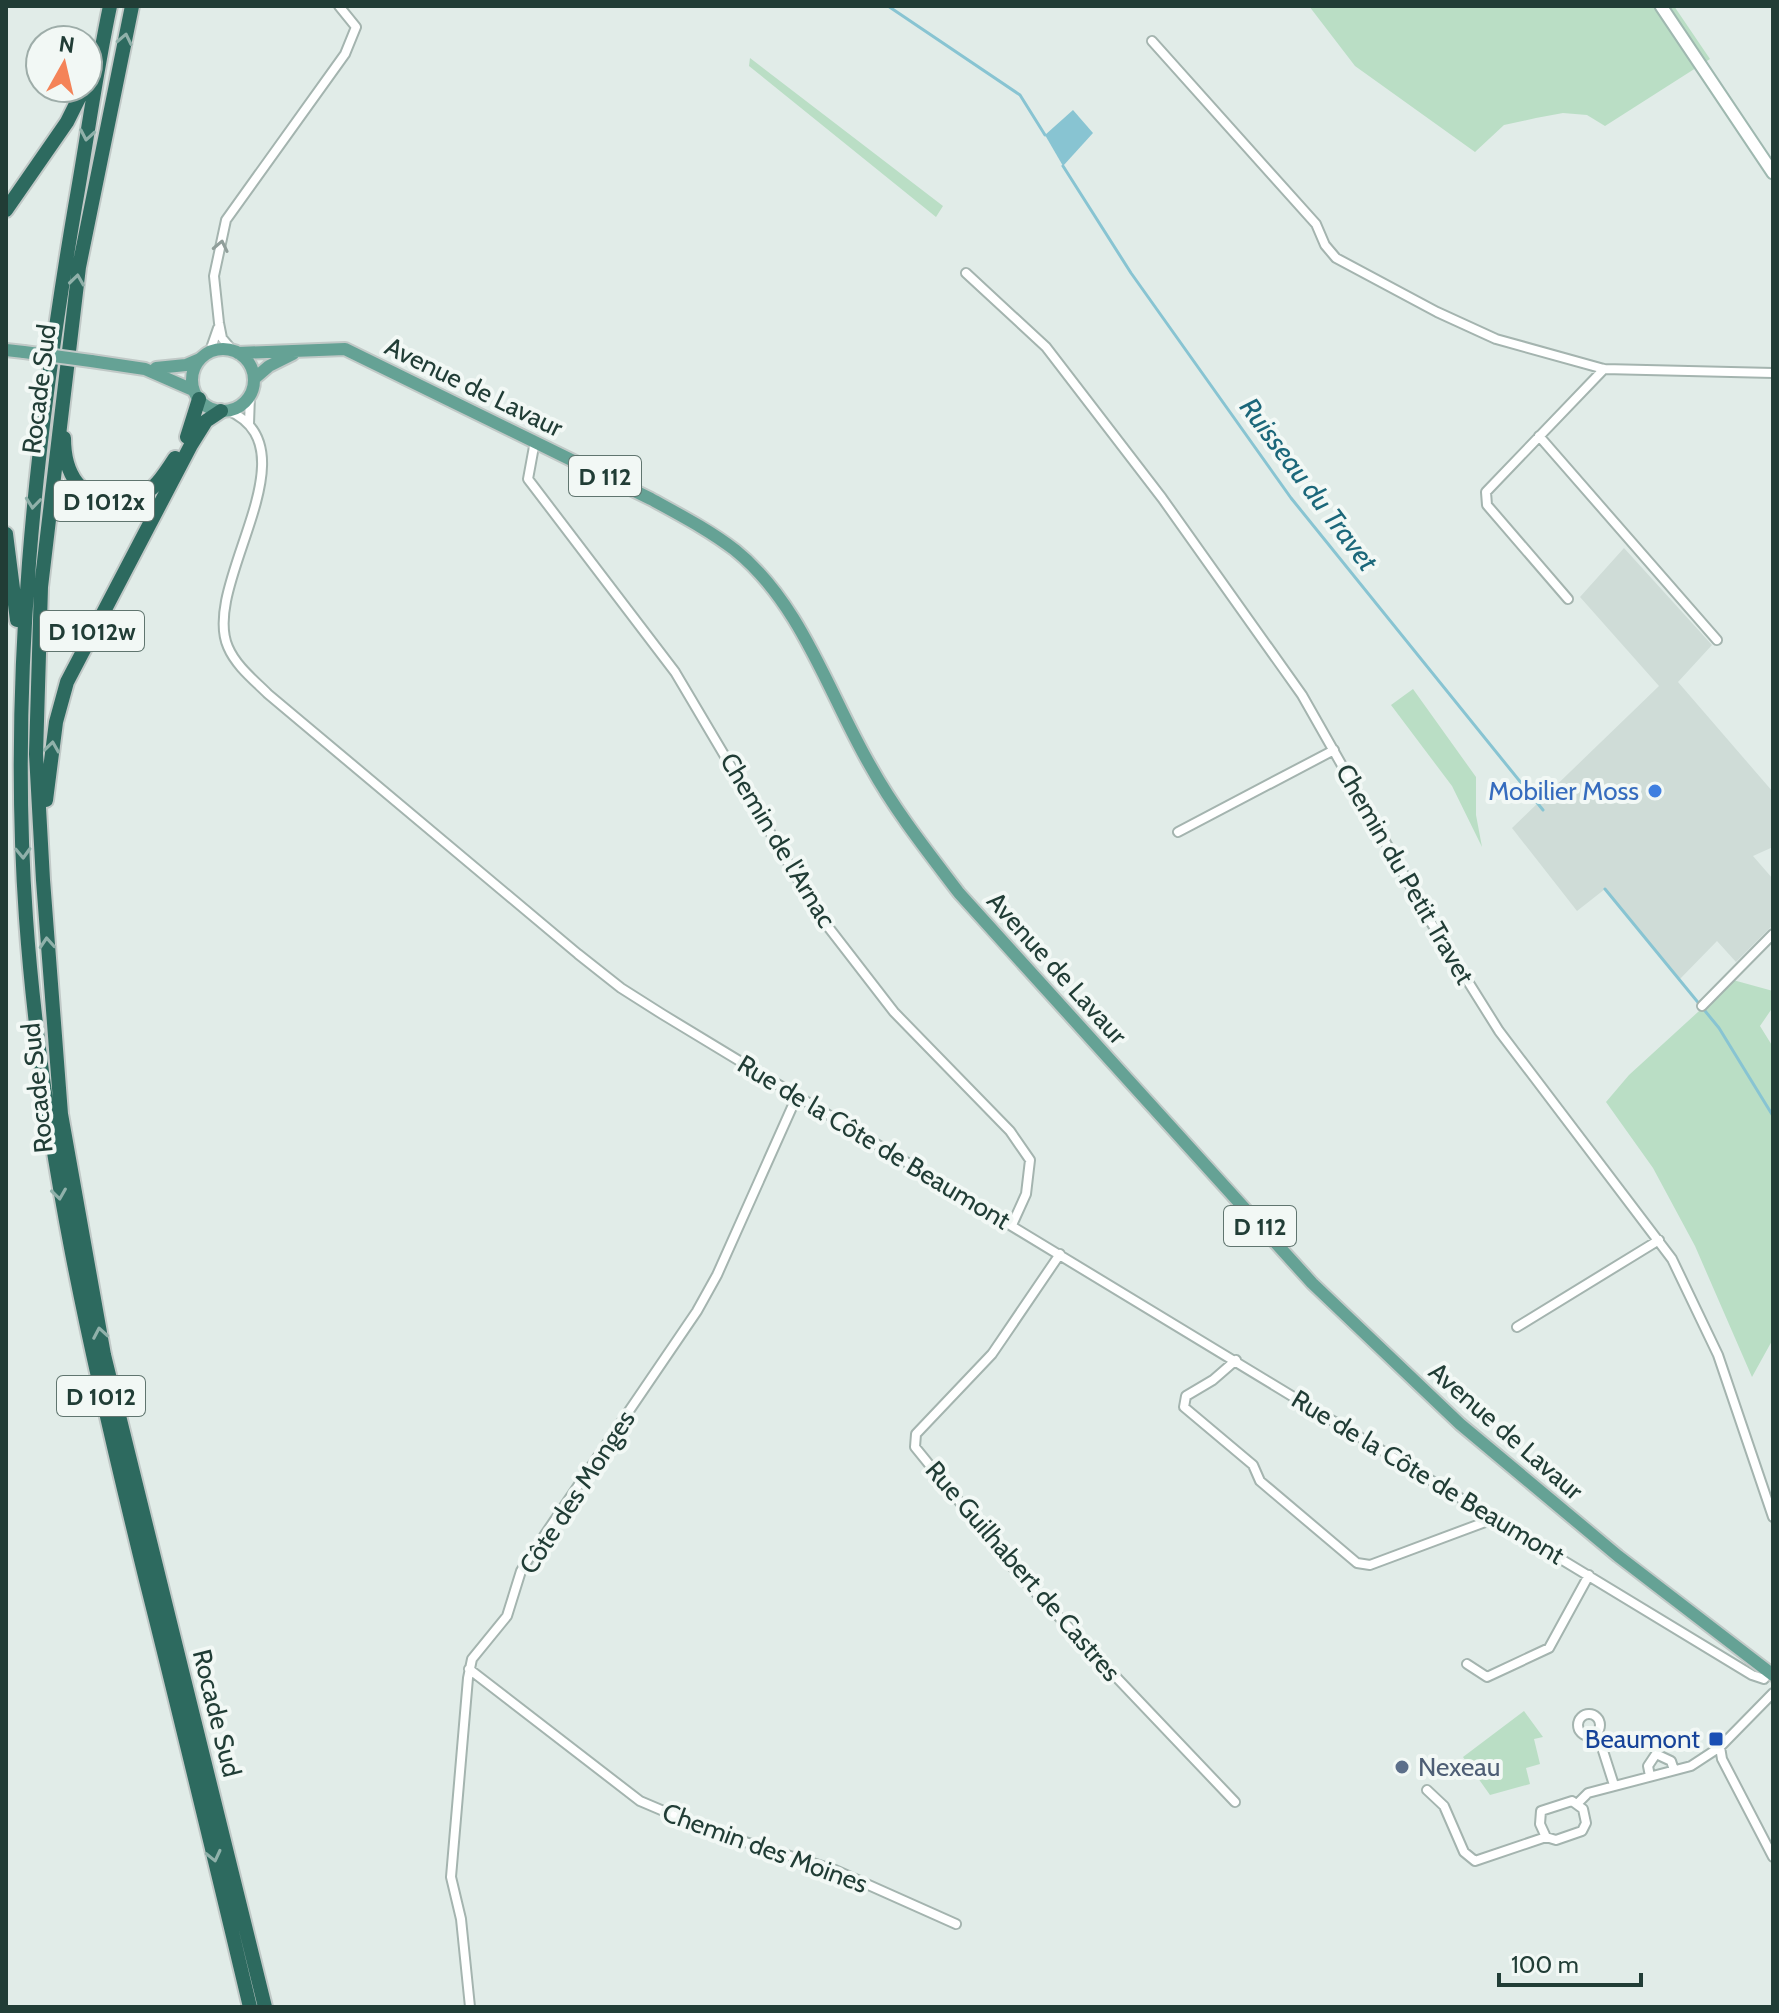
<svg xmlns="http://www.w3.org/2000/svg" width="1779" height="2013" viewBox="0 0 1779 2013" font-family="Cabin,sans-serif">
<rect width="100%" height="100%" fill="#e1ece8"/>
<path fill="#cfdcd7" d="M1624 548 1712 645 1678 682 1773 792V847L1753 856 1773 879V925L1736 962 1717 941 1679 980 1605 889 1577 911 1512 828 1659 686 1580 597Z"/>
<path fill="#badec5" d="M1309 6H1674L1710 59 1605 126 1587 115 1563 113 1536 118 1504 125 1475 152 1355 66Z
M750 58 943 206 936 217 749 66Z
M1413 689 1476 777V815L1482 847 1452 786 1391 705Z
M1733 980 1773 991V1007L1760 1026 1773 1047V1339L1752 1377 1695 1246 1653 1168 1606 1102 1629 1075Z
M1524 1711 1543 1737 1534 1739 1540 1764 1526 1768 1530 1784 1490 1795 1463 1757Z"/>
<path fill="#88c4d2" d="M1073 110 1093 133 1063 166 1045 135Z"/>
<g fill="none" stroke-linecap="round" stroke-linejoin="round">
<path stroke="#88c4d2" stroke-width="3" d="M888 6 1020 95 1045 135
M1063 166 1131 273 1291 498 1543 810
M1605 889 1719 1028 1773 1116"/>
<g stroke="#a4b4af" stroke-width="12">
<path id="street" d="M1152 41 1316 224 1325 245 1336 258 1437 312 1496 339 1604 369 1773 373
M966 273 1046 347 1162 498 1302 695 1432 924 1499 1031 1672 1259 1718 1355 1773 1517
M232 350 222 338 219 323 214 276 226 220 345 54 356 27 339 6
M210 351 218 328
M227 410C318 448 200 584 228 647 236 666 254 680 268 694L578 954 621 988 662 1014 1752 1675 1764 1679 1769 1672
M249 424 250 395
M1539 436 1717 640
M535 441 528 479 675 672 819 915 894 1012 1010 1131 1030 1160 1026 1194 1012 1225
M1568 599 1487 505 1486 492 1604 369
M1178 832 1334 750
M1702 1006 1773 934
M1060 1254 992 1354 916 1434 915 1447 1019 1575 1235 1802
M1517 1327 1659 1240
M1236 1360 1213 1380 1186 1396 1184 1407 1253 1465 1260 1481 1357 1563 1370 1565 1496 1518
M1467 1664 1487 1677 1549 1648 1589 1575
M469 1669 640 1801 713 1832 835 1870 956 1924
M1773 1693 1720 1747 1722 1759 1773 1857
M1578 1725a11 11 0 1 1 22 0a11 11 0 1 1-22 0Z
M1597 1732 1614 1785
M1650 1776 1648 1766 1656 1754 1671 1761 1674 1770
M1427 1790 1444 1806 1464 1852 1475 1861 1546 1837
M1572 1801 1583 1809 1586 1823 1582 1831 1556 1840 1546 1837 1540 1824 1541 1811Z
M1578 1803 1588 1793 1691 1766 1720 1747
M470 2007 461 1919 451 1877 468 1678 472 1659 507 1616 521 1571 531 1555 697 1311 717 1275 797 1096"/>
</g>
<g stroke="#9fb8b0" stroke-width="15">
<path id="secondary" d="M1661 6 1773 173"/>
</g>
<g stroke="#c1c9c7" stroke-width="16">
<path id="primary" d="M192 380a31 31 0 1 1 62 0a31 31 0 1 1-62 0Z
M6 350 24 352
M238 353 345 349 651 499C680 515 709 530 735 550 802 604 829 695 871 767 896 812 928 852 959 893L1312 1283 1460 1424 1618 1556 1773 1675
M91 361 145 369 193 390
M156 368 186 365 200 359
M254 379 269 366 293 354"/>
</g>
<g stroke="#c1c9c7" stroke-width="18">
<path id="highway" d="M110 6C96 72 87 140 75 207 35 442 9 680 26 918 42 1144 92 1361 146 1580 182 1722 216 1865 250 2007
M132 6 79 267 41 587 36 754 43 880 61 1114 104 1355 265 2007
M6 210 67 122 84 88
M187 437 199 399
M64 438C64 473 80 501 118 501 124 501 130 502 136 499 154 491 164 475 175 458
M6 534 17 620
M46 800 56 722 67 682 191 445 206 421 221 411"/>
</g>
<use href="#street" stroke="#fff" stroke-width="8"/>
<use href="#secondary" stroke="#fff" stroke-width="11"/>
<use href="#primary" stroke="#65a295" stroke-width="12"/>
<use href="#highway" stroke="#2d6a5f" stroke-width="14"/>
<g stroke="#c1c9c7" stroke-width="16" stroke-linecap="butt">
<path id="primary-bridge" d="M24 352 91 361"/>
</g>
<use href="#primary-bridge" stroke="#65a295" stroke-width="12"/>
</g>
<defs><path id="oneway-chevron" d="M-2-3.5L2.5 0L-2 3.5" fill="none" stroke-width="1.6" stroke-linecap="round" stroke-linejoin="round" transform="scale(2)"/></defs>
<g stroke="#90b1aa">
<use href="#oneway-chevron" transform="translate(125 39) rotate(-78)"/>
<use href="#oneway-chevron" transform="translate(87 135) rotate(100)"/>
<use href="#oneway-chevron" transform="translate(77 280) rotate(-82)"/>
<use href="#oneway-chevron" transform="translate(33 503) rotate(96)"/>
<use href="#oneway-chevron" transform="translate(52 747) rotate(-82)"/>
<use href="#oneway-chevron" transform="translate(23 853) rotate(88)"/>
<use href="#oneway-chevron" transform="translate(47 943) rotate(-94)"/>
<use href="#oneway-chevron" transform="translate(59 1194) rotate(82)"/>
<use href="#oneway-chevron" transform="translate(100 1333) rotate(-100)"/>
<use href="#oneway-chevron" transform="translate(214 1856) rotate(77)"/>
</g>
<use stroke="#909e9a" href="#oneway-chevron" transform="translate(221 246) rotate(-78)"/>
<circle fill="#3f7fe0" stroke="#f2f8f5" stroke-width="3" cx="1655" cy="791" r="8"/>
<rect fill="#1a4fb4" stroke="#f2f8f5" stroke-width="3" x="1708" y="1731" width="16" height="16" rx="4"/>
<circle fill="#5c6f8a" stroke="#f2f8f5" stroke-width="3" cx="1402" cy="1767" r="8"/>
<g text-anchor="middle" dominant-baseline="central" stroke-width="8" stroke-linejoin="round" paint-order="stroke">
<g fill="#f2f8f5" stroke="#60756f" stroke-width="2">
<rect x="569" y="456" width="72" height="40" rx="6"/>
<rect x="54" y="481" width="100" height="40" rx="6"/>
<rect x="40" y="611" width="104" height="40" rx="6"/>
<rect x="1224" y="1206" width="72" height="40" rx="6"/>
<rect x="57" y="1376" width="88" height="40" rx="6"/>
</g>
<g font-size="24" font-weight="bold" fill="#213d36">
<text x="605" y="476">D 112</text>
<text x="104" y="501">D 1012x</text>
<text x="92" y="631">D 1012w</text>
<text x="1260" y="1226">D 112</text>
<text x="101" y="1396">D 1012</text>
</g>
<g font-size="26" fill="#213d36" stroke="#f2f8f5">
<text transform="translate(474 387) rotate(26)">Avenue de Lavaur</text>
<text transform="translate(39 389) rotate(-83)">Rocade Sud</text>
<text transform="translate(778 840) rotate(59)">Chemin de l'Arnac</text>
<text transform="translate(1405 874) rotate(60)">Chemin du Petit Travet</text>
<text transform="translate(1057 968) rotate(48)">Avenue de Lavaur</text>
<text transform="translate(37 1088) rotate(-96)">Rocade Sud</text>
<text transform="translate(874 1142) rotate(31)">Rue de la Côte de Beaumont</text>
<text transform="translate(1506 1431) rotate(41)">Avenue de Lavaur</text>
<text transform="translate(1428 1477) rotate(31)">Rue de la Côte de Beaumont</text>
<text transform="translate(577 1492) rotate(-57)">Côte des Monges</text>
<text transform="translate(1023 1571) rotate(49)">Rue Guilhabert de Castres</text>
<text transform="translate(217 1713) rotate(76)">Rocade Sud</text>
<text transform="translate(765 1848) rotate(20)">Chemin des Moines</text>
</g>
<g font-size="26" fill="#366cbe" stroke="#f2f8f5" text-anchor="end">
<text x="1639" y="791">Mobilier Moss</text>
</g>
<g font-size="26" fill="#164399" stroke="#f2f8f5" text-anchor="end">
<text x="1700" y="1739">Beaumont</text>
</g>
<g font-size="26" fill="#4e5e75" stroke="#f2f8f5" text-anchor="start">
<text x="1418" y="1767">Nexeau</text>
</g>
<g font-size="28" font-style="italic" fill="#1b677a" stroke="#f2f8f5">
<text transform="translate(1309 484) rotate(53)">Ruisseau du Travet</text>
</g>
</g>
<rect width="1779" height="2013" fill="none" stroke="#213d36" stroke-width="16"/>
<g transform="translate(64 64) rotate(8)"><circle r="38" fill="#f2f8f5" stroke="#9eada9" stroke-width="2"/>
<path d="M0-6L14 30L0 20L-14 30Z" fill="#f48358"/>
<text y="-12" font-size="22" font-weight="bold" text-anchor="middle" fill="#213d36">N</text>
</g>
<path d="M1499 1973v12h142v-12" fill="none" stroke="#213d36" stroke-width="4"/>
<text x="1511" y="1973" font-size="24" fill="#213d36" stroke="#f2f8f5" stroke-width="6" paint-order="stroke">100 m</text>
</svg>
